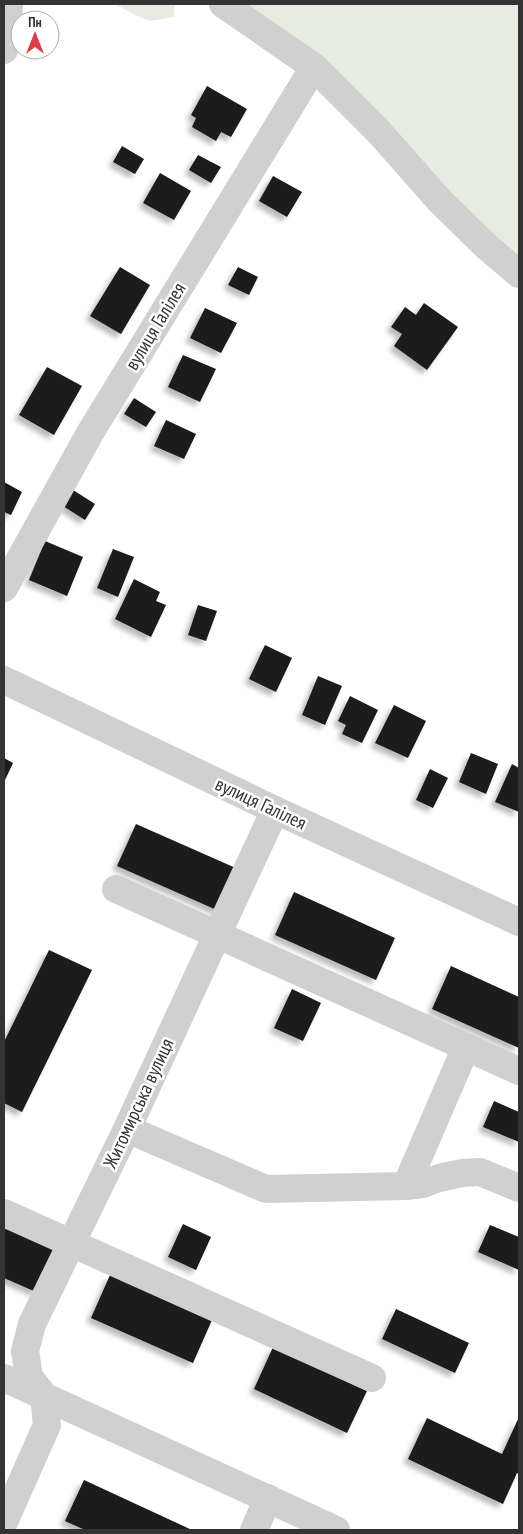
<svg xmlns="http://www.w3.org/2000/svg" width="523" height="1534" viewBox="0 0 523 1534" font-family="'PT Sans Narrow',sans-serif">
<defs>
<filter id="shadow"><feDropShadow dx="-4.5" dy="4.5" stdDeviation="2.5" flood-color="#0004"/></filter>
</defs>
<rect width="100%" height="100%" fill="#fff"/>
<path fill="#e6ecdf" d="M115 4H174V17L150 21 135 15Z
M223 4H519V274L379 132Z"/>
<path fill="#1a1a1a" filter="url(#shadow)" d="M207 86 247 109 231 137 221 132 216 141 192 127 196 118 191 115Z
M122 146 144 159 135 174 113 162Z
M198 155 221 167 211 183 189 170Z
M160 173 191 191 174 220 143 203Z
M273 176 302 192 287 217 259 201Z
M120 267 150 285 121 334 90 316Z
M238 267 258 277 249 295 228 285Z
M424 303 458 327 427 370 394 346 402 334 391 327 405 307 416 315Z
M205 308 237 323 221 353 190 338Z
M183 355 216 369 200 402 168 387Z
M47 367 82 386 54 435 19 415Z
M134 398 156 412 146 427 124 414Z
M166 420 196 434 184 459 154 446Z
M4 482 22 492 11 515 4 512Z
M73 490 95 504 85 520 63 506Z
M45 541 83 557 67 596 29 580Z
M113 549 134 557 118 597 97 588Z
M134 579 160 592 156 601 166 605 151 637 115 619Z
M198 605 217 611 206 641 188 635Z
M265 645 292 658 276 692 249 679Z
M318 676 342 686 325 725 302 715Z
M350 696 378 710 362 743 342 734 346 725 338 721Z
M394 705 426 721 408 758 375 743Z
M471 753 498 764 486 794 459 782Z
M4 758 13 763 4 782Z
M512 764 519 768V812L495 802Z
M430 769 448 778 433 808 416 800Z
M136 824 238 869 219 911 117 866Z
M294 892 395 938 376 980 275 935Z
M49 950 92 970 22 1112 4 1103V1042Z
M451 966 519 997V1048L432 1009Z
M292 989 321 1003 303 1041 274 1028Z
M494 1101 519 1112V1142L483 1127Z
M183 1224 211 1237 196 1270 168 1257Z
M490 1225 519 1237V1270L478 1252Z
M4 1227 54 1250 36 1292 4 1278Z
M110 1275 212 1320 193 1363 91 1318Z
M396 1309 469 1343 455 1373 382 1339Z
M273 1347 367 1391 347 1433 254 1389Z
M519 1417V1474L517 1473 503 1504 408 1459 427 1418 502 1454Z
M84 1480 192 1530H85L65 1521Z"/>
<g fill="none" stroke-linecap="round" stroke-linejoin="round">
<path stroke="#d0d0d0" stroke-width="28" d="M223 4 314 67 379 132 440 201 486 246 519 274
M4 50 8 38 9 4
M4 588 90 433 314 67
M4 680 275 810 519 922
M116 889 519 1071
M127 1129 266 1189 406 1186 423 1184 439 1178 462 1173 480 1172 519 1188
M406 1186 466 1047
M4 1213 372 1378
M4 1378 336 1530
M4 1522 47 1425 44 1396 29 1377 25 1351 32 1324 127 1129 275 810
M254 1530 268 1498"/>
</g>
<g text-anchor="middle" dominant-baseline="central" stroke-width="5" stroke-linejoin="round" paint-order="stroke">
<g font-size="19" fill="#333" stroke="#fff">
<text transform="translate(155 326) rotate(-59)">вулиця Галілея</text>
<text transform="translate(261 803) rotate(25)">вулиця Галілея</text>
<text transform="translate(138 1103) rotate(-65)">Житомирська вулиця</text>
</g>
</g>
<rect width="523" height="1534" fill="none" stroke="#333333" stroke-width="10"/>
<g transform="translate(35 35)"><circle r="24" fill="#ffffff" stroke="#adadad"/>
<path d="M0-4L9 19L0 12L-9 19Z" fill="#e63946"/>
<text y="-8" font-size="14" font-weight="bold" text-anchor="middle" fill="#333333">Пн</text>
</g>
</svg>
